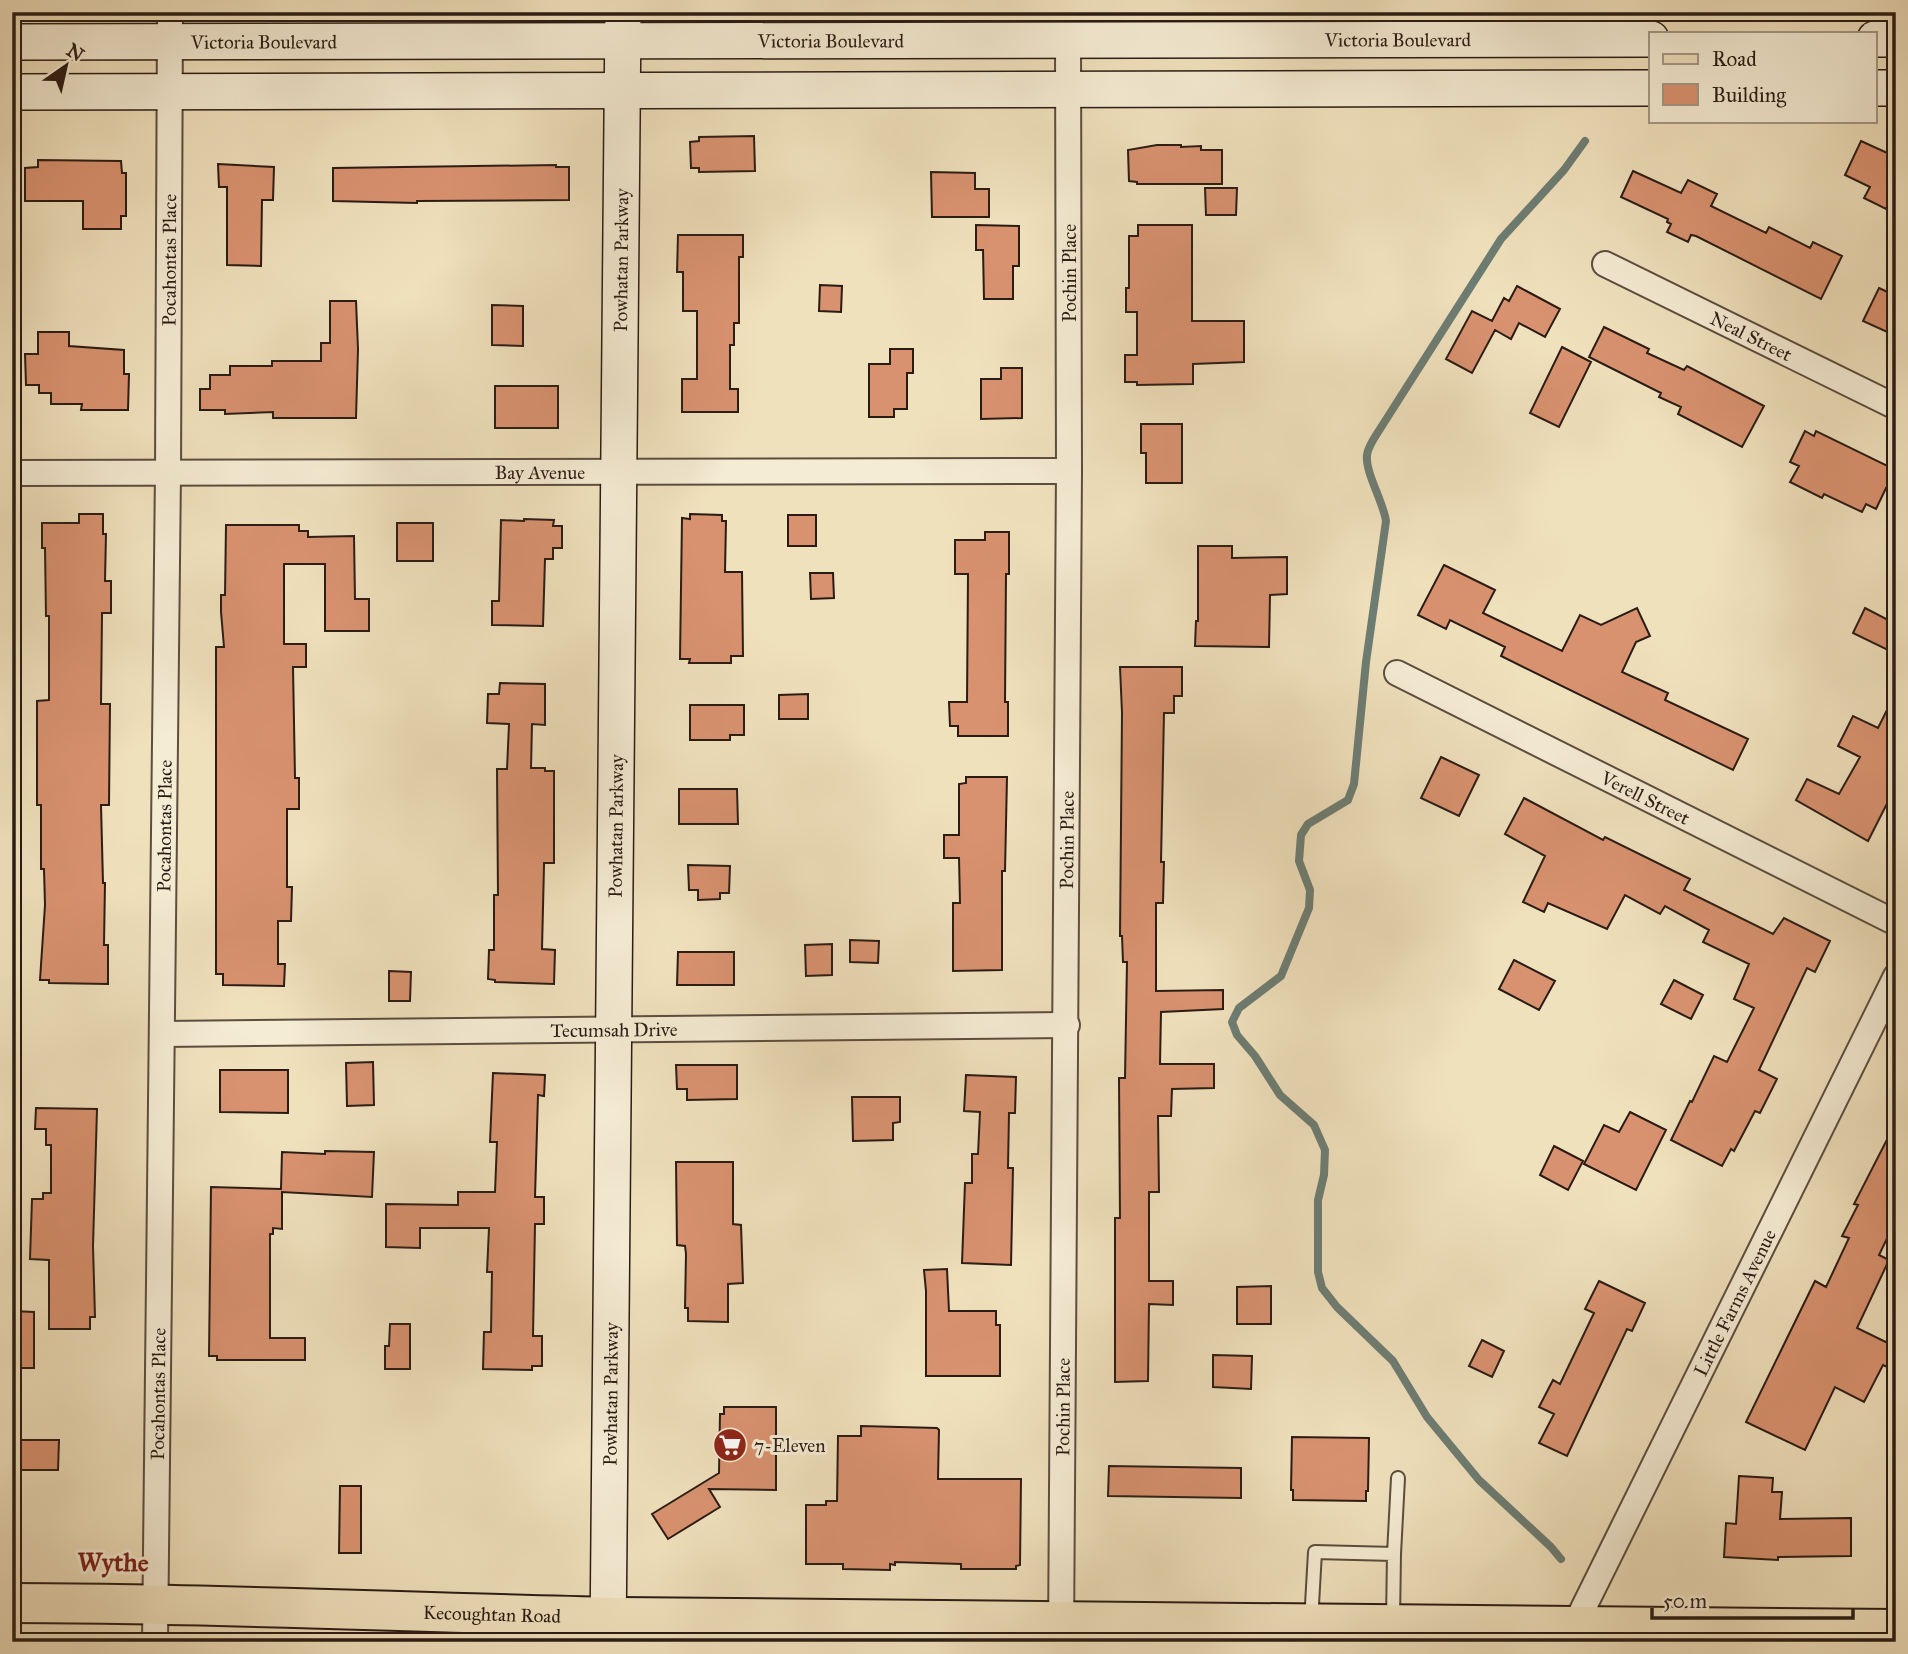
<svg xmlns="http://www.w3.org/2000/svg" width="1908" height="1654" viewBox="0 0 1908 1654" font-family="'IM FELL Great Primer',serif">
<rect width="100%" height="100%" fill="#f0e1bd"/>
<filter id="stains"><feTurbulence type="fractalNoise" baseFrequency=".00286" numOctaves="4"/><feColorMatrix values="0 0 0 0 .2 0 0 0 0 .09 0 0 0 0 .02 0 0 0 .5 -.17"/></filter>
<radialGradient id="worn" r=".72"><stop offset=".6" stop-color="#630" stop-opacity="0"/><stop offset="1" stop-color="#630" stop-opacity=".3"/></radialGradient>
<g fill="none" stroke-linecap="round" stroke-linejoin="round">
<path stroke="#6d7d73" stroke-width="8" d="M1561 1559 1551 1547 1479 1480 1427 1417 1393 1361 1337 1307 1322 1288 1318 1272V1200L1324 1175 1325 1150 1314 1125 1280 1095 1255 1056 1237 1035 1232 1022 1239 1008 1281 976 1309 908 1310 890 1299 861 1301 835 1308 824 1348 800 1354 784 1366 662 1386 521C1383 501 1365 472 1367 455 1368 446 1375 437 1380 429L1501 239 1564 170 1585 141"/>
</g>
<path fill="#d99270" stroke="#2a1c15" stroke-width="2" d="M754 136 755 171 699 172V168H691L690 142 699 141V137Z
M1861 141 1896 157V188L1886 209 1864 198 1870 187 1845 175Z
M1157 145H1181V147L1201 146V150H1222V184H1137V182L1129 181 1128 150Z
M38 160 121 161 122 173H126V216H121V229H83V201H25V168L38 167Z
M218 164 274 167 273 200H262L261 266 227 265V187H219Z
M556 165V167H569V200L417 201V203L333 201V168Z
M1633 171 1681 193 1688 180 1717 194 1711 206 1766 233 1769 227 1810 248 1813 242 1842 256 1821 299 1696 236 1691 235 1688 242 1667 232 1671 224 1667 222 1668 219 1621 197Z
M931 172 975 173V189H989V217H932Z
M1205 188H1237L1236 215H1206Z
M976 225 1019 226V266H1013V299H984L983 250H976Z
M1138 225H1192V321H1244V362L1193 364V384L1137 385V382H1125V355H1137V312H1126V288H1129V236H1138Z
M678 235H743V257H739V323H734V345H730V389H738V412H682V379H697V311H683V272H677Z
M820 285 842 286 841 312 819 311Z
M1517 286 1560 309 1545 337 1519 323 1511 339 1495 330 1472 373 1446 359 1472 311 1492 321 1504 298 1509 301Z
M1879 288 1896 296V336L1863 321Z
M330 301H356L358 349 356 418H273V412L225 414V410H200V389H210V375H230V366H272V361H321V343H330Z
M492 305 523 306V346L492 345Z
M1604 327 1649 349 1647 353 1684 370 1687 366 1764 406 1742 447 1678 414 1681 407 1659 397 1661 393 1589 357Z
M38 332H69V346L124 350V374H129L128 410H81L82 404H51V393H39V385H26L25 354H38Z
M1562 347 1591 362 1559 427 1530 413Z
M890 349H913V373H907V409H894V417H869V364H890Z
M1001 368H1022V418L981 419V379H1001Z
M495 386H558V428H495Z
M1141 424H1182V483H1146V453H1141Z
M1805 431 1814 436 1816 431 1896 470V492L1886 488 1876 509 1866 504 1862 512 1824 494 1822 498 1790 482 1799 466 1790 462Z
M79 514H103V534H106L105 581H111V613H102V615L101 704H110L109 805H101L103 883H105L104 945H108V984L49 983V980H40L45 905 44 869H41V805H37V701L49 700V616H46L45 548H42V523H79Z
M690 514 722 515V521H726L725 572H742L743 656H731V663H689L690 659H680L682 518 690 519Z
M788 515H816V546H788Z
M524 519 554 520 553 526H562V548H553V559H545L543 626 492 625V601H499L501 520 524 521Z
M397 523H433V561H397Z
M226 525H299V531H308V537L354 536 355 599H369V631H325V564H284V644H306V667H293L295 778H299V809H287V887H292L291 921H278V964H285L284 986 223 985V974H216V647H224L221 612V595H225Z
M985 532H1009V574H1006L1005 702H1008V736H958V726H950L949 702H967L968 574H955V540H985Z
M1198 546H1232V558L1287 557V594L1270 595 1269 647 1195 646 1196 621H1198Z
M1444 565 1495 590 1483 613 1562 651 1580 615 1601 625 1637 608 1650 636 1636 642 1622 672 1668 693 1665 700 1748 739 1733 770 1501 656 1505 647 1450 620 1446 629 1418 615Z
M810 573H833L834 598 811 599Z
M1865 608 1896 624V654L1853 633Z
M1120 667H1182V696H1174V713H1164L1161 862H1164L1163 903H1156V991L1223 990V1009L1161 1012 1160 1064H1214V1088L1172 1089 1171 1116H1158L1159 1192H1149V1281H1173V1305L1149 1304 1148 1381 1115 1382V1218H1120L1119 1078H1125L1127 962H1123L1122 936H1120L1122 713Z
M500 683 545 684V725L532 724 531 768H545V771H554V863H544V866L542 949 555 950 554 984 495 982V980L488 979 489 950H494V895H498L497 769H507L509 724 487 723 488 694H499Z
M1896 692V786L1868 841 1796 800 1807 779 1839 794 1860 757 1838 746 1853 716 1878 728Z
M808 694V719H779V695Z
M690 705H744V735H730V740H690Z
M1441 757 1479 775 1459 816 1421 798Z
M966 777H1007L1005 871H1002V970L953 971V903H960L959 858H944V835H959V784L966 783Z
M679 789H737L738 824H679Z
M1524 798 1603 840 1605 837 1690 879 1684 890 1773 934 1784 918 1830 941 1815 972 1807 968 1759 1070 1777 1079 1760 1113 1755 1111 1734 1151 1731 1149 1722 1166 1671 1140 1690 1101 1692 1102 1714 1056 1727 1062 1754 1008 1734 999 1749 964 1703 942 1709 930 1665 906 1660 914 1625 895 1607 929 1548 903 1544 912 1523 902 1545 856 1505 834Z
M688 865 730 866 729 893H720V899L698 900V890H689Z
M850 940 879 941 878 963 850 962Z
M832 944V975L806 976 805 945Z
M678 952H734V985H677Z
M1514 960 1555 981 1539 1010 1499 989Z
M389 971 411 972 410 1001H389Z
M1674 980 1703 995 1691 1019 1661 1004Z
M373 1062 374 1105 347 1106 346 1063Z
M676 1065H737V1099L687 1100V1089H677Z
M220 1070H288V1113L220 1112Z
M493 1073 545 1075 544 1096 538 1095 535 1197H544V1224H535L533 1336H542V1366H532V1370L483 1369 484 1332H491L492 1272H487L489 1228H420V1248L386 1247V1204L458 1205V1192H495L497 1142H490Z
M966 1075 1016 1077 1015 1113H1009L1008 1168H1013L1011 1265 962 1263 965 1183H972V1154H978L980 1112 964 1111Z
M852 1097H900V1122L893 1123V1140L853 1141Z
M36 1108 97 1109 93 1246 95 1317H90V1329H49V1260L30 1259 32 1199H43V1193H51V1145H46V1129H35Z
M1630 1112 1666 1130 1636 1190 1584 1164 1604 1125 1619 1132Z
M1896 1122V1220L1879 1255 1889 1260 1857 1328 1896 1347V1371L1883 1365 1864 1402 1835 1387 1805 1450 1746 1422 1815 1281 1826 1287 1849 1238 1842 1236 1858 1205 1854 1204Z
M1554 1146 1583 1161 1568 1190 1540 1175Z
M325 1151 374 1152 372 1197 282 1192V1229L273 1228V1234H270V1338H305V1360H217V1356H209L211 1187 281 1189 282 1152 325 1154Z
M676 1162H733V1224L741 1225 743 1283 728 1284V1322L688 1321V1308H685L686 1254 685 1246 677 1245Z
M947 1269 949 1311H996V1325H1000V1376H926V1291L924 1270Z
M1599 1281 1645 1303 1632 1331 1627 1329 1567 1456 1539 1443 1554 1414 1539 1407 1553 1380 1560 1384 1594 1313 1585 1309Z
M1271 1286V1324H1237V1287Z
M12 1311 34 1312V1368H12Z
M390 1324H410V1369H385V1346H389Z
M1482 1340 1504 1351 1492 1377 1469 1366Z
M1213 1355 1252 1356 1251 1389 1213 1387Z
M724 1407H776V1490L709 1489 720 1507 668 1539 652 1514 719 1473 720 1414H724Z
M861 1426 937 1428 939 1430 938 1479H1021L1020 1565 1016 1566V1569H961V1564L895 1562V1565L890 1564V1570L843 1569V1564H806V1505H826V1501H837L838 1436H861Z
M1292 1437 1369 1438 1368 1491H1366V1501L1293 1500V1490H1291Z
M12 1440H59L58 1470H12Z
M1109 1466 1241 1468V1498L1108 1496Z
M1739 1476 1773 1478 1772 1492H1782L1780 1519 1851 1518V1556L1778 1557V1560L1724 1557 1726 1523 1736 1524Z
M340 1486H361V1553H339Z"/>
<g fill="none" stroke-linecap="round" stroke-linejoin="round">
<g stroke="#5c4d3f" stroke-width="16">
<path id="lane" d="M1394 1554 1398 1478
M1311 1622 1315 1552 1394 1554 1393 1620"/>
</g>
<g stroke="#5c4d3f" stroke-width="28">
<g id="street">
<path id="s1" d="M1605 264 1896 407"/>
<path id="s2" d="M12 473 1069 471"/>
<path id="s3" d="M1397 673 1896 923"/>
<path id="s4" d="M162 1034 1067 1025"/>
<path id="s5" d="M1574 1627 1896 976"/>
<path id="s6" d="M1061 1638 1069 471 1068 39"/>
<path id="s7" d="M155 1642 168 472 170 12"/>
</g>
</g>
<g stroke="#2a1c15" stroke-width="38">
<g id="secondary">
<path d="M1875 39H1896"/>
<path id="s8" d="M12 42 1651 39"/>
<path d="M1875 88H1896"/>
<path d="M12 92 1651 88"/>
<path id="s9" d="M608 1642 623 12"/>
</g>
</g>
<g stroke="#2a1c15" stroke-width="42">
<g id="primary">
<path id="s10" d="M12 1603C214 1603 416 1613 618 1617 1044 1624 1470 1627 1896 1629"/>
</g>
</g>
<use href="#lane" stroke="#f5ecd4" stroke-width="12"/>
<use href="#street" stroke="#f5ecd4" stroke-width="24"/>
<use href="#secondary" stroke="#f5ecd4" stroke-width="35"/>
<use href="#primary" stroke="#f0e1bd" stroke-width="38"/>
</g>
<defs>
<g id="supermarket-disc" transform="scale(1.75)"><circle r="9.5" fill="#8f2418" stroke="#f5ecd4"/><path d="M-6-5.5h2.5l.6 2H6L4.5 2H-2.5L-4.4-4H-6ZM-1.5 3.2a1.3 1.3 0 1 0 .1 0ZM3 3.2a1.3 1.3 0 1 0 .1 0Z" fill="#fff"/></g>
</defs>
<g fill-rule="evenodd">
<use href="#supermarket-disc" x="730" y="1445"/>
</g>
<g text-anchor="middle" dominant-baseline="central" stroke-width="6" stroke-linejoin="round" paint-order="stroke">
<g font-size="19" fill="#2a1c15" stroke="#f5ecd4">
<text stroke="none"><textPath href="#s8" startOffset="1386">Victoria Boulevard</textPath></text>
<text stroke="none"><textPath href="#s8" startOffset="819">Victoria Boulevard</textPath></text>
<text stroke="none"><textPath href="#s8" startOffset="252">Victoria Boulevard</textPath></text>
<text stroke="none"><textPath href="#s7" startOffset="1382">Pocahontas Place</textPath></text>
<text stroke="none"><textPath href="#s9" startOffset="1382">Powhatan Parkway</textPath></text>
<text transform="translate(1069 273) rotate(-90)">Pochin Place</text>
<text stroke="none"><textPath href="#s1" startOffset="163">Neal Street</textPath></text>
<text stroke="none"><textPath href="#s2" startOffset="528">Bay Avenue</textPath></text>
<text stroke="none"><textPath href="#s3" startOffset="278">Verell Street</textPath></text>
<text stroke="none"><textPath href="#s7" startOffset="816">Pocahontas Place</textPath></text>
<text stroke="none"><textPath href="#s9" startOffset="816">Powhatan Parkway</textPath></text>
<text stroke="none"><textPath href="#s6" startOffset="798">Pochin Place</textPath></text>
<text stroke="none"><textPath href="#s4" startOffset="452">Tecumsah Drive</textPath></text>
<text stroke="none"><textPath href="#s5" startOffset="362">Little Farms Avenue</textPath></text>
<text stroke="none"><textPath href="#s7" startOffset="248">Pocahontas Place</textPath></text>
<text stroke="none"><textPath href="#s9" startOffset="248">Powhatan Parkway</textPath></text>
<text stroke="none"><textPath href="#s6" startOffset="231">Pochin Place</textPath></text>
<text stroke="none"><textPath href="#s10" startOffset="480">Kecoughtan Road</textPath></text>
</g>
<g font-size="19" fill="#2a1c15" stroke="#f5ecd4" text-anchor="start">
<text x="754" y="1445">7-Eleven</text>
</g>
<g font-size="26" font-weight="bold" fill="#7a1f14" stroke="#f5ecd4">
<text x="113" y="1562">Wythe</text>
</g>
</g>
<rect width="1908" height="1654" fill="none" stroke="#f0e1bd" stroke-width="42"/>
<rect x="14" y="14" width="1880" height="1626" fill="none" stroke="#2a1c15" stroke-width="3.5"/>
<rect x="21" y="21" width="1866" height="1612" fill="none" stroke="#2a1c15" stroke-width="2"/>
<rect x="1649" y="32" width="228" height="91" fill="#f5ecd4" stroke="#a49988" stroke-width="2"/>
<rect x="1663" y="54" width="35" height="10" fill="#f0e1bd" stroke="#a49988" stroke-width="2"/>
<text x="1712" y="66" font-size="21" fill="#2a1c15">Road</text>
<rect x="1663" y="84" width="35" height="21" fill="#d99270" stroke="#a49988" stroke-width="2"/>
<text x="1712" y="102" font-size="21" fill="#2a1c15">Building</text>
<g transform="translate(66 66) rotate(34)" stroke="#f5ecd4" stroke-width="5" paint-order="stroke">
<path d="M0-5L12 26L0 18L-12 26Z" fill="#2a1c15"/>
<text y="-10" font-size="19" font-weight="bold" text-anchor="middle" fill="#2a1c15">N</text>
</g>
<path d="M1652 1608v10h201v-10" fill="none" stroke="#2a1c15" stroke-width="3.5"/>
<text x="1663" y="1608" font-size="21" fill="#2a1c15" stroke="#f5ecd4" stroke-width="5" paint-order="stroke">50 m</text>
<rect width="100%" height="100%" filter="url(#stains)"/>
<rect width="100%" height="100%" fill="url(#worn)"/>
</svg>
